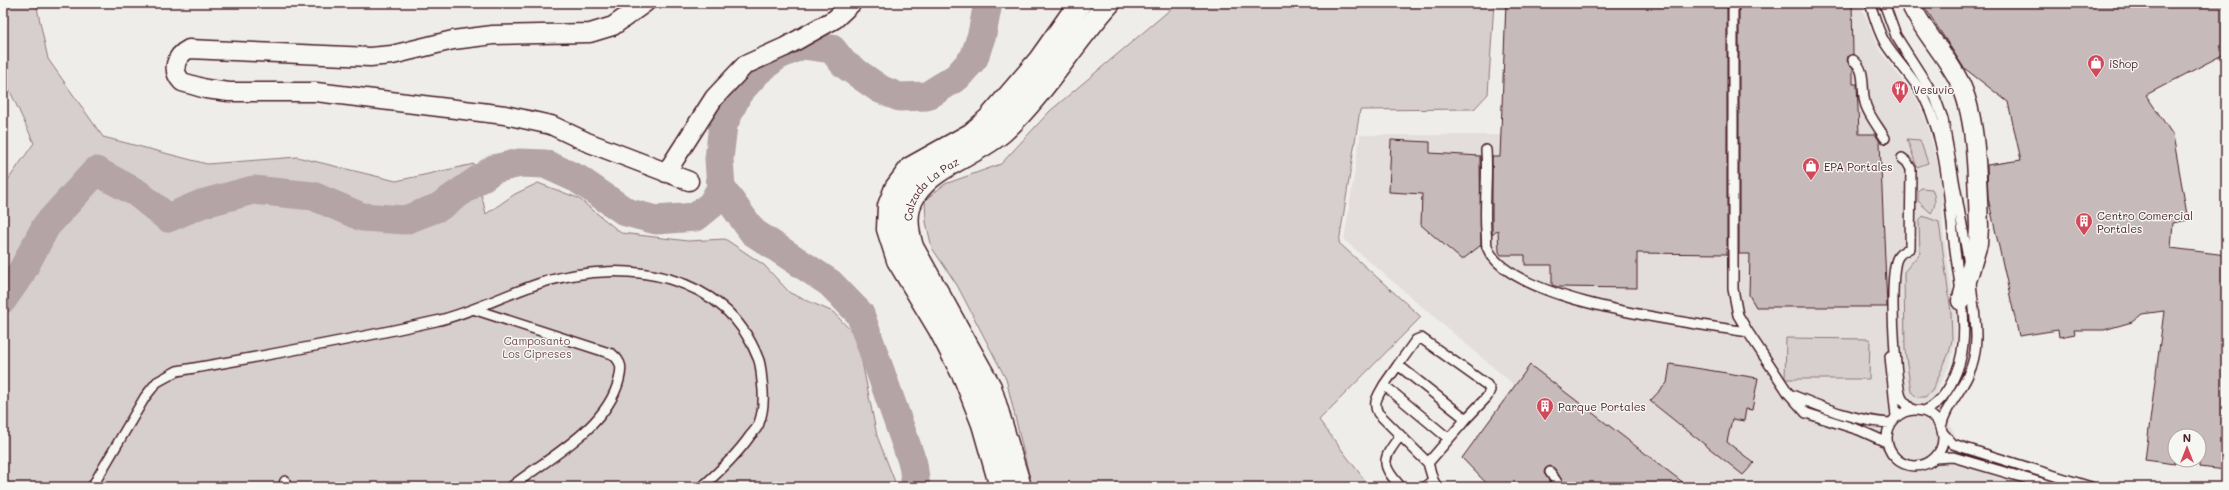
<svg xmlns="http://www.w3.org/2000/svg" width="2229" height="490" viewBox="0 0 2229 490" font-family="Mali,sans-serif">
<rect width="100%" height="100%" fill="#efedea"/>
<filter id="ink" filterUnits="userSpaceOnUse"><feTurbulence type="fractalNoise" baseFrequency=".025" numOctaves="2"/><feDisplacementMap in="SourceGraphic" scale="8" xChannelSelector="R" yChannelSelector="G"/><feConvolveMatrix kernelMatrix="1 2 1 2 8 2 1 2 1" color-interpolation-filters="sRGB"/></filter>
<g filter="url(#ink)">
<path fill="#e3dedc" d="M1505 3H1860L1879 49 1918 101 1927 123 1938 166 1942 189 1943 230 1956 313V341L1949 367 1936 391 1969 468 2032 487H1490L1462 458 1514 385 1344 240 1360 135H1501Z"/>
<path fill="#d7cfce" stroke="#90777c" d="M3 3H36L48 59 103 137 207 164 297 157 396 181 474 164 486 214 515 194 538 183 578 198 621 233 688 241 725 239 764 265 790 293 833 312 857 337 877 436 897 487H3V187L34 143 3 76Z
M1178 3H1494L1488 94 1474 109 1360 110 1339 243 1421 317 1319 420 1370 487H1032L1006 379 957 285 932 248 926 222 925 200 945 184 1001 164 1050 111Z
M1907 139 1920 140 1928 163 1917 167Z
M1921 188 1932 189C1936 198 1936 206 1931 213L1918 201V191Z
M1923 216 1939 222 1951 312 1952 340 1949 353 1932 391 1925 397H1917L1911 392 1905 350 1904 272 1920 253 1919 222Z
M1786 338 1870 339 1869 379H1785Z"/>
<g fill="none" stroke-linecap="round" stroke-linejoin="round">
<path stroke="#b4a4a5" stroke-width="29" d="M3 299 21 273 46 226 96 171 137 193 168 218 201 204 253 190 313 196 362 217 405 220 439 207 494 169 520 163 545 164 578 179 626 212 656 220 696 217 712 204 721 188
M916 487 913 464 860 314 830 283 753 232 721 188 719 159 723 125 738 93 757 72 777 56 802 45 832 49 844 64 880 89 899 97 927 96 957 77 974 58 982 34 988 3"/>
</g>
<path fill="#c6babb" stroke="#4a1f2b" d="M1506 3H1727V254L1637 253V288L1558 287 1552 285V265H1525V255H1501L1499 252 1498 230 1492 235V157H1500Z
M1739 3H1852L1853 54 1848 56 1847 61 1853 68V84H1857L1859 134H1875L1880 142 1887 307H1756L1749 295 1750 254H1739Z
M1922 3H2226V53L2146 95 2173 135 2188 220 2173 223 2171 248 2226 255V470L2199 467V436H2175V464L2145 460 2164 311 2142 314 2132 322 2104 330H2074L2075 334 2059 337 2058 330 2019 336 1988 198 1987 165 2021 160 2008 102 1964 68Z
M1391 140 1430 142V153L1480 156 1481 245 1462 260 1421 225 1422 194 1389 192Z
M1670 364 1758 378 1752 410 1746 409 1744 421 1732 419 1727 442 1754 463 1743 475 1650 401 1667 383Z
M1530 365 1689 487H1566L1555 469 1550 466 1545 469 1544 473 1553 487H1490L1462 458Z"/>
<g fill="none" stroke-linecap="round" stroke-linejoin="round">
<g stroke="#4a1f2b" stroke-width="12">
<path id="service" d="M1733 3V289L1738 315 1748 332 1789 394 1806 413 1859 430 1886 442
M1870 3C1874 16 1878 31 1885 43 1897 62 1915 79 1925 99 1947 143 1949 202 1955 250 1959 281 1966 313 1963 344 1961 368 1947 402 1924 411
M1884 3 1896 36 1935 97 1943 119 1969 264
M1853 60C1868 71 1860 90 1866 106 1870 117 1879 128 1885 138
M1486 150C1488 177 1484 204 1486 231 1487 236 1486 242 1487 247 1509 303 1693 323 1748 332
M1902 158 1907 162 1911 169 1910 248C1906 250 1900 253 1898 257 1888 271 1895 379 1901 397 1904 403 1908 406 1913 410
M476 310 612 354C622 362 622 368 619 380 606 429 549 457 511 487
M1890 356 1896 416
M1398 365 1416 340 1421 338 1487 385 1490 390 1487 397 1466 419
M1384 385C1379 395 1372 402 1378 413L1428 463 1466 419 1398 365 1384 385 1449 439
M1792 395C1824 408 1855 421 1890 423
M1887 438a28 28 0 1 1 56 0a28 28 0 1 1-56 0Z
M1941 427C1945 407 1960 393 1968 375 1982 347 1974 313 1971 283
M1943 433 1953 444 1965 448 2091 487
M1400 436C1382 460 1380 464 1401 487
M1935 458 1953 457 2055 487
M1428 463 1433 480 1437 487
M1550 472 1560 487
M92 487 145 397 157 382 177 371C264 356 350 340 436 321 475 312 509 292 547 281 625 259 725 272 758 358 761 364 761 373 762 381 764 395 764 410 759 423 758 428 753 432 750 436 736 456 720 471 702 487
M283 487 285 481
M1425 487 1433 480"/>
</g>
<g stroke="#4a1f2b" stroke-width="21">
<path id="minor" d="M645 3 613 26 590 33 493 35 453 40 392 55 370 57 189 49C175 56 171 70 182 82L206 89 229 92H316L505 115 551 125 587 142 689 181
M1910 3C1923 32 1945 53 1959 81 1978 117 1977 185 1979 226L1978 244 1961 301
M666 173 714 98 745 65 785 47 835 19 852 3"/>
</g>
<g stroke="#4a1f2b" stroke-width="25">
<g id="secondary">
<path d="M1001 487 983 424 965 378 939 328 898 260 888 229 889 206 896 188 911 168 972 134 990 118 1039 61 1080 3"/>
<path id="s1" d="M1020 487 990 387 912 247C907 229 904 211 915 194 935 164 976 155 1003 131 1043 94 1072 44 1109 3"/>
</g>
</g>
<use href="#service" stroke="#f6f6f2" stroke-width="9"/>
<use href="#minor" stroke="#f6f6f2" stroke-width="18"/>
<use href="#secondary" stroke="#f6f6f2" stroke-width="22"/>
</g>
</g>
<defs>
<g id="shop-pin" transform="scale(0.9)"><path d="M0 17L-7.5 6A9.5 9.5 0 1 1 7.5 6Z" fill="#d1495b" stroke="#f6f6f2"/><path d="M-5-2.5h2.3a2.7 3.5 0 0 1 5.4 0H5L5.5 6h-11ZM-1.5-2.5h3a1.5 2.3 0 0 0-3 0Z" fill="#fff"/></g>
<g id="restaurant-pin" transform="scale(0.9)"><path d="M0 17L-7.5 6A9.5 9.5 0 1 1 7.5 6Z" fill="#d1495b" stroke="#f6f6f2"/><path d="M-5-6h1v4h1v-4h1v4h1v-4h1v5L-1.5 .5V6h-2V.5L-5-1ZM5-6V6H3V1.5H1.5Q1.5-4 5-6Z" fill="#fff"/></g>
<g id="building-pin" transform="scale(0.9)"><path d="M0 17L-7.5 6A9.5 9.5 0 1 1 7.5 6Z" fill="#d1495b" stroke="#f6f6f2"/><path d="M-4-6H4V6H1V3H-1V6H-4ZM-2.5-4.3h1.7v1.8h-1.7ZM.8-4.3h1.7v1.8H.8ZM-2.5-1h1.7V.8h-1.7ZM.8-1h1.7V.8H.8Z" fill="#fff"/></g>
</defs>
<g fill-rule="evenodd">
<use href="#shop-pin" x="2096" y="63"/>
<use href="#restaurant-pin" x="1900" y="89"/>
<use href="#shop-pin" x="1811" y="166"/>
<use href="#building-pin" x="2084" y="221"/>
<use href="#building-pin" x="1545" y="406"/>
</g>
<g text-anchor="middle" dominant-baseline="central" stroke-width="3" stroke-linejoin="round" paint-order="stroke">
<g font-size="11" fill="#4a1f2b" stroke="#f6f6f2" text-anchor="start">
<text x="2109" y="63">iShop</text>
<text x="1913" y="89">Vesuvio</text>
<text x="1824" y="166">EPA Portales</text>
<text x="2097" y="215">Centro Comercial<tspan x="2097" dy="13">Portales</tspan></text>
<text x="1558" y="406">Parque Portales</text>
</g>
<g font-size="11" fill="#4a1f2b" stroke="#f6f6f2">
<text stroke="none"><textPath href="#s1" startOffset="333">Calzada La Paz</textPath></text>
</g>
<g font-size="11" fill="#6d4b54" stroke="#f6f6f2">
<text x="537" y="340">Camposanto<tspan x="537" dy="13">Los Cipreses</tspan></text>
</g>
</g>
<rect width="2229" height="490" fill="none" stroke="#f6f6f2" stroke-width="16"/>
<rect x="8" y="8" width="2213" height="474" fill="none" stroke="#4a1f2b" stroke-width="1.5" filter="url(#ink)"/>
<g transform="translate(2187 448)"><circle r="19" fill="#f6f6f2" stroke="#b1a0a2"/>
<path d="M0-3L7 15L0 10L-7 15Z" fill="#d1495b"/>
<text y="-6" font-size="11" font-weight="bold" text-anchor="middle" fill="#4a1f2b">N</text>
</g>
</svg>
